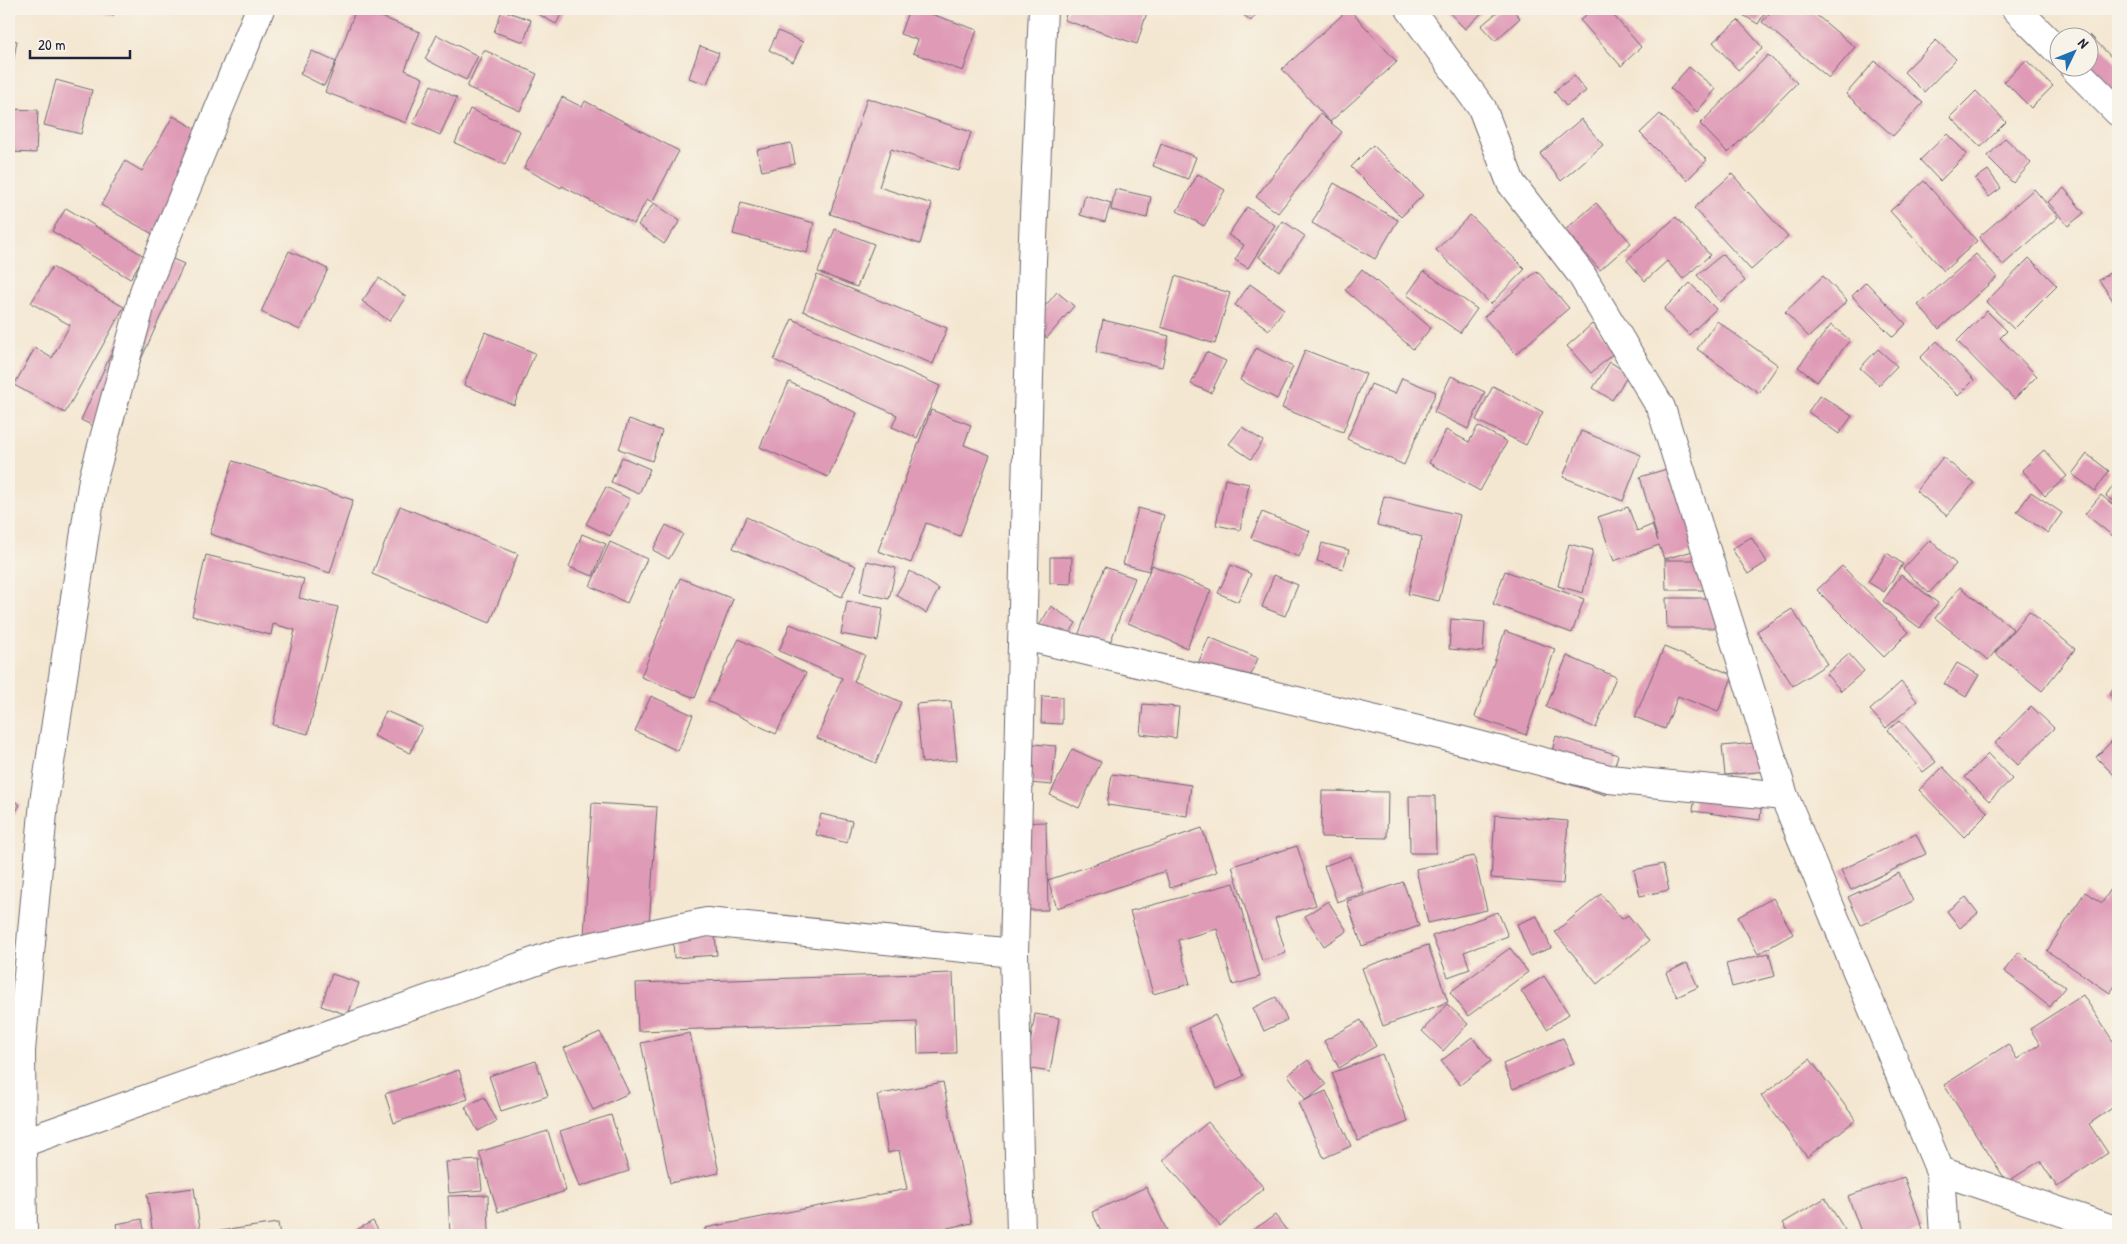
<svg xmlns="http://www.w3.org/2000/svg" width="2127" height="1244" viewBox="0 0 2127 1244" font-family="'Patrick Hand',sans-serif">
<rect width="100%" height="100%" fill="#f7f3e8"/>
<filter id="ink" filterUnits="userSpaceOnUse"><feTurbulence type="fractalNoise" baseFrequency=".02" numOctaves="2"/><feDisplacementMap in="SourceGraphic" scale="10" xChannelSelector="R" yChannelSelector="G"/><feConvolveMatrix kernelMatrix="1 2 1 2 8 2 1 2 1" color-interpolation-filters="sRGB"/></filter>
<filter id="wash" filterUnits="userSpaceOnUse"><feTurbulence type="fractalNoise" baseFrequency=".0096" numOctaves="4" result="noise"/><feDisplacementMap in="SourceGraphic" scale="20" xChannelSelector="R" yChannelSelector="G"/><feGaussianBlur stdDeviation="1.12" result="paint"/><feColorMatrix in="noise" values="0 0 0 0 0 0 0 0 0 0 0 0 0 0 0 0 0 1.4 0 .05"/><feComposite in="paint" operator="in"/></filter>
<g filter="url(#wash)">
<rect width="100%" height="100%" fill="#f4e7d1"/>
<g id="blocks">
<path fill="#df9ab6" d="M92 9H115L113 16Z
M356 9H361L420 32 405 70 423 78 406 123 325 92Z
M529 9H564L556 24Z
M909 9H917L977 30 963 71 913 53 918 40 900 34Z
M1068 9H1148L1137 44 1064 20Z
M1236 9H1260L1251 21Z
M1349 9 1397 62 1330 122 1282 69Z
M1446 9H1486L1465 29Z
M1501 9H1512L1520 18 1495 41 1481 26Z
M1593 9H1608L1641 47 1621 66 1580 20Z
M1733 9H1767L1758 24Z
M1773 9H1809L1855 47 1829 78 1762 22Z
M502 10 531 20 524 42 494 32Z
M1738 20 1763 48 1738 70 1713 42Z
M778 31 803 42 793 62 769 50Z
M437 35 478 56 466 80 425 59Z
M2090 35 2118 64V87L2106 98 2090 68Z
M9 39 17 41 12 68H9Z
M1936 40 1956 59 1924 92 1904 72Z
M700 46 719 53 707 84 689 78Z
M484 50 537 74 520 111 467 87Z
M312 51 336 62 324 86 300 74Z
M1768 55 1797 83 1728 153 1700 124Z
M2026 60 2053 86 2031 108 2004 81Z
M1875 61 1923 103 1893 136 1846 94Z
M1689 67 1716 89 1697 112 1670 88Z
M1574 76 1586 91 1566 106 1554 91Z
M56 80 92 90 81 134 44 125Z
M431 85 457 98 440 135 413 123Z
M1976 91 2006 122 1981 147 1950 117Z
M562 97 582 107 585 101 679 151 652 202 647 199 634 224 562 186 561 188 524 168Z
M867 98 971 132 959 171 891 149 879 187 932 204 920 244 830 214Z
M9 109 38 110 36 153 9 152Z
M470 109 520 131 505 165 455 143Z
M1320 114 1342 132 1278 213 1256 197Z
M1660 114 1707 160 1687 180 1640 133Z
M173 116 214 139 158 237 101 205 125 161 142 171Z
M1581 119 1603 145 1561 181 1540 154Z
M1947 134 1967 154 1940 181 1920 160Z
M2005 138 2031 163 2013 183 1987 157Z
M791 143 795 164 762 171 757 150Z
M1161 144 1196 157 1188 179 1153 166Z
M1373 145 1423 195 1401 217 1351 167Z
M1988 170 2001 188 1989 197 1975 179Z
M1198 174 1225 190 1204 226 1177 211Z
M1732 174 1788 237 1751 270 1694 208Z
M1924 181 1977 241 1944 271 1890 211Z
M1334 183 1398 220 1375 259 1312 223Z
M2064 188 2084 213 2068 226 2048 202Z
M1115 189 1151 197 1147 218 1111 210Z
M2034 189 2058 217 2003 265 1979 237Z
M1085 195 1111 203 1105 222 1080 215Z
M654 203 680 221 664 244 638 225Z
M741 203 814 223 807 253 733 234Z
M1596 203 1631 243 1600 270 1565 230Z
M1247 207 1275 225 1248 268 1235 260 1244 245 1228 235Z
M66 208 144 256 130 279 52 231Z
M1470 215 1525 269 1491 304 1436 250Z
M1676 217 1710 255 1683 279 1667 261 1645 281 1627 260Z
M1283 221 1305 236 1280 272 1259 257Z
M835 229 874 244 857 287 818 272Z
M289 251 328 269 300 330 261 312Z
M157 252 184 264 108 433 81 420Z
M1723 254 1745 281 1720 302 1697 275Z
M1976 254 1997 277 1939 329 1918 305Z
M2029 258 2057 286 2014 329 1986 302Z
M52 267 124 307 65 413 14 385 35 348 52 358 70 325 31 303Z
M2118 267V308L2099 280Z
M1362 269 1431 328 1413 349 1345 290Z
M1424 271 1477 309 1460 333 1407 295Z
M1537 271 1569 308 1516 354 1484 317Z
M817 275 947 328 933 364 803 311Z
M1175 276 1230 293 1215 344 1161 327Z
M1823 276 1847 301 1809 337 1785 312Z
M379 278 406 297 389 321 362 301Z
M1866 282 1906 324 1893 337 1852 296Z
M1690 283 1716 309 1689 335 1664 309Z
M1250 284 1284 309 1269 330 1235 305Z
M1057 292 1074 306 1047 338 1030 324Z
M1987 311 2007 331 2000 338 2037 376 2014 399 1957 341Z
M792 319 940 386 917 438 892 427 897 415 774 360Z
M1103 320 1169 336 1162 367 1096 352Z
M1717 321 1778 365 1759 393 1697 349Z
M1592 324 1616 351 1591 373 1567 346Z
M1831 325 1850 340 1817 382 1798 367Z
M485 332 535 353 514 405 464 385Z
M1937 341 1974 380 1958 396 1920 358Z
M1256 348 1293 367 1277 399 1240 380Z
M1878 349 1897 366 1879 385 1860 368Z
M1305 350 1366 374 1343 432 1282 408Z
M1206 352 1226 361 1211 393 1191 384Z
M1610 362 1629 374 1612 400 1593 388Z
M1451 376 1485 392 1468 429 1434 412Z
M1402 378 1436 392 1404 465 1347 439 1371 384 1395 394Z
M789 382 857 413 828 477 760 447Z
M1493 386 1543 412 1526 445 1476 420Z
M1820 395 1852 416 1839 434 1808 412Z
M931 410 971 425 964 445 990 455 960 536 926 523 911 563 878 551Z
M629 419 662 431 652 461 619 449Z
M1478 426 1507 442 1480 491 1429 463 1446 430 1469 442Z
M1242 427 1263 441 1251 459 1229 444Z
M1581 431 1641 455 1623 501 1563 477Z
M2044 450 2067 476 2045 496 2022 470Z
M2087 454 2109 471 2095 491 2072 474Z
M622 457 650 469 639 494 611 482Z
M1943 457 1974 483 1947 516 1916 491Z
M233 461 353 500 330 573 210 534Z
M1687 463 1711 546 1664 559 1659 545 1614 561 1598 517 1628 507 1637 531 1652 525 1658 541 1640 477Z
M1225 479 1249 484 1240 530 1216 525Z
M2118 479V505L2106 496Z
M606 487 630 499 610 536 586 524Z
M2031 492 2062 513 2048 533 2017 512Z
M2101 495 2118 509V540L2085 514Z
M1384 496 1460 515 1439 601 1408 594 1422 537 1377 525Z
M400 506 518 554 490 623 372 574Z
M1138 508 1164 515 1149 571 1123 564Z
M1262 512 1310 531 1299 557 1251 538Z
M746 517 856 566 842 597 733 548Z
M666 525 683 534 669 559 653 550Z
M582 534 606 544 593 576 569 567Z
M1751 537 1767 562 1748 574 1732 549Z
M1930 540 1956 564 1929 593 1903 569Z
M610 542 647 559 627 603 590 586Z
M1322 543 1349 550 1343 569 1317 561Z
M1569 544 1593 550 1583 593 1558 586Z
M1887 553 1903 564 1884 592 1868 582Z
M206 555 304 579 299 598 338 607 308 734 273 725 295 630 273 624 271 635 192 616Z
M1050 557H1072L1071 584 1050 583Z
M1665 560H1706V590H1666Z
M867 561 896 568 889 599 860 592Z
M1152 565 1211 590 1187 648 1128 623Z
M1231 565 1251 574 1238 602 1218 593Z
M1842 566 1909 632 1884 657 1817 590Z
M1105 567 1135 578 1106 653 1076 641Z
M910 571 939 589 926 613 896 595Z
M1505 571 1584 599 1572 633 1493 604Z
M1274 575 1298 585 1285 616 1262 607Z
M1901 575 1938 603 1920 628 1883 601Z
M680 578 733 599 695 698 641 677Z
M1960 587 2013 629 1988 660 1935 618Z
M1666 598H1728V628H1667Z
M847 601 883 608 878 641 841 634Z
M1051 606 1076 623 1064 642 1039 626Z
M1792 609 1827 664 1793 686 1757 631Z
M2029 611 2075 649 2042 691 1995 653Z
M1451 619 1485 622 1483 652 1449 649Z
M790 624 865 655 854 681 901 702 876 763 817 738 842 678 779 651Z
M1505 631 1555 649 1526 735 1475 717Z
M1209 637 1258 658 1244 692 1195 671Z
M739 639 806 673 776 734 708 701Z
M1664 647 1733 675 1718 712 1678 696 1665 729 1635 717Z
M1849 654 1864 671 1841 691 1826 674Z
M1567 656 1616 677 1596 728 1546 707Z
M1957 663 1979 675 1966 697 1944 684Z
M1901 682 1917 701 1886 728 1870 710Z
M2118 684V703L2109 694Z
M651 696 693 715 678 751 635 731Z
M1042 696 1062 697V724L1041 723Z
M951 701 957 760 922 763 916 704Z
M1143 704 1179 707 1176 738 1140 734Z
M2031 706 2054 728 2018 765 1995 743Z
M386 711 422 727 410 753 374 736Z
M1900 720 1936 762 1923 772 1888 730Z
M2118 735V779L2096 757Z
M1556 736 1618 755 1606 795 1545 777Z
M1766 742 1768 771 1725 775 1722 746Z
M1022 743 1056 746 1052 785 1018 782Z
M1072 749 1101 762 1079 808 1050 795Z
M1988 754 2012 779 1989 801 1965 777Z
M1943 767 1988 813 1964 837 1919 790Z
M1112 774 1191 785 1187 816 1107 805Z
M1697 780 1763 788 1760 820 1693 811Z
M1322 791 1388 792 1387 838 1321 837Z
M1409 796H1435L1436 853H1410Z
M9 797 20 805 9 822Z
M592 803 657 807 648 941 584 937Z
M821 814 852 821 847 843 816 835Z
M1495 815 1568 821 1563 884 1491 878Z
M1046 822 1048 910H1016L1015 823Z
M1202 828 1217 872 1170 888 1165 871 1057 908 1048 880Z
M1916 834 1926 854 1851 890 1841 870Z
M1297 846 1316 905 1275 918 1286 953 1262 961 1232 866Z
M1351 856 1364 893 1337 902 1324 866Z
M1474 856 1487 910 1428 923 1416 869Z
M1663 864 1669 890 1640 896 1634 870Z
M1899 873 1913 901 1861 925 1848 897Z
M2116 881 2118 883V981L2110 993 2047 951 2085 892 2102 903Z
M1403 882 1419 926 1362 946 1347 901Z
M1234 883 1260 977 1233 985 1217 929 1178 940 1190 984 1153 994 1130 911Z
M1601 894 1622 919 1628 915 1649 941 1597 984 1555 932Z
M1966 897 1978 913 1960 928 1947 911Z
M1773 898 1793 934 1758 954 1738 917Z
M1328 901 1347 931 1324 946 1305 916Z
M1498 912 1508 936 1464 952 1470 969 1448 977 1432 936Z
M1537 916 1551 948 1530 956 1517 924Z
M715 935 717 955 674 958 673 938Z
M1428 945 1448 1002 1383 1026 1362 968Z
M1510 948 1528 972 1468 1016 1450 992Z
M2019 952 2065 987 2050 1007 2004 971Z
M1769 953 1775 976 1732 987 1726 964Z
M1687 963 1698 987 1677 997 1666 973Z
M953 973 956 1053 918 1054 917 1022 638 1031 636 983Z
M332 974 359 983 348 1015 321 1006Z
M1544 976 1569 1014 1547 1029 1521 991Z
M2083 995 2118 1049V1104L2089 1124 2108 1153 2057 1187 2040 1161 2007 1182 1944 1085 2008 1044 2017 1059 2040 1044 2030 1029Z
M1276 997 1287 1020 1264 1031 1253 1008Z
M1447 1004 1468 1024 1443 1051 1422 1031Z
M1035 1014 1059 1018 1050 1072 1026 1068Z
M1215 1015 1244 1076 1217 1089 1188 1028Z
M1361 1020 1376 1046 1339 1068 1324 1041Z
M600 1032 629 1093 593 1110 564 1048Z
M690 1033 719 1173 670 1183 641 1043Z
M1472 1037 1491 1061 1460 1085 1441 1061Z
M1563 1038 1574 1063 1513 1089 1503 1064Z
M1382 1054 1408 1122 1358 1141 1332 1073Z
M1810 1059 1856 1120 1807 1157 1761 1096Z
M1308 1060 1326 1085 1306 1100 1288 1075Z
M536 1061 548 1096 501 1111 489 1076Z
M459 1070 468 1099 394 1123 385 1094Z
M943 1082 972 1223 912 1235H706L705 1228 907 1189 899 1150 888 1153 877 1095Z
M1326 1091 1351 1146 1324 1158 1298 1103Z
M484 1097 497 1121 478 1131 465 1107Z
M611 1115 629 1171 579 1187 560 1131Z
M1208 1122 1264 1188 1220 1226 1163 1160Z
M548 1131 566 1191 498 1212 479 1152Z
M479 1160 482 1190 449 1193 446 1162Z
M1904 1177 1923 1229 1904 1235H1862L1848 1196Z
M1146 1187 1169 1235H1103L1092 1212Z
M194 1188 201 1235H153L147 1194Z
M488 1195 489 1235H450L448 1196Z
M1825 1198 1848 1235H1791L1783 1223Z
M1275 1215 1290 1235H1246Z
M142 1219 145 1235H118L116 1224Z
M373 1221 381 1235H347Z
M278 1223 280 1235H221L220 1231Z"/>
</g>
</g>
<g filter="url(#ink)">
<use href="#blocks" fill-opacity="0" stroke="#6c6770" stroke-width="1"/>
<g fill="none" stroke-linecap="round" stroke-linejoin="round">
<g stroke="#6c6770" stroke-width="30">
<path id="street" d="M1410 9 1482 108 1511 183 1581 274 1661 408 1784 796 1940 1171 1944 1235
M2016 9 2060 53
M2074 68 2118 112
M1024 636 1452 738 1609 779 1784 796
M22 1143 556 954 707 922 1014 953
M1940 1171 2118 1231
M23 1235 21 1051 44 802 93 479 145 289 260 9
M1021 1235 1014 953 1032 261 1043 9"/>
</g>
<use href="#street" stroke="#fff" stroke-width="28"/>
</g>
</g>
<rect width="2127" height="1244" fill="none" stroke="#f7f3e8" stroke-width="30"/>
<g transform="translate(2074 52) rotate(47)"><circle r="24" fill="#f7f3e8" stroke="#a29fa3"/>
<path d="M0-4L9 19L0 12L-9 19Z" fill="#1f6fb2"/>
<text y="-8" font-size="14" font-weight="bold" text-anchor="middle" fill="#22223b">N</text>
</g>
<path d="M30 50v8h100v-8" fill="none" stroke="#22223b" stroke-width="2.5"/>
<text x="38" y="50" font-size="15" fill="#22223b" stroke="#f7f3e8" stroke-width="4" paint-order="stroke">20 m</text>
</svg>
